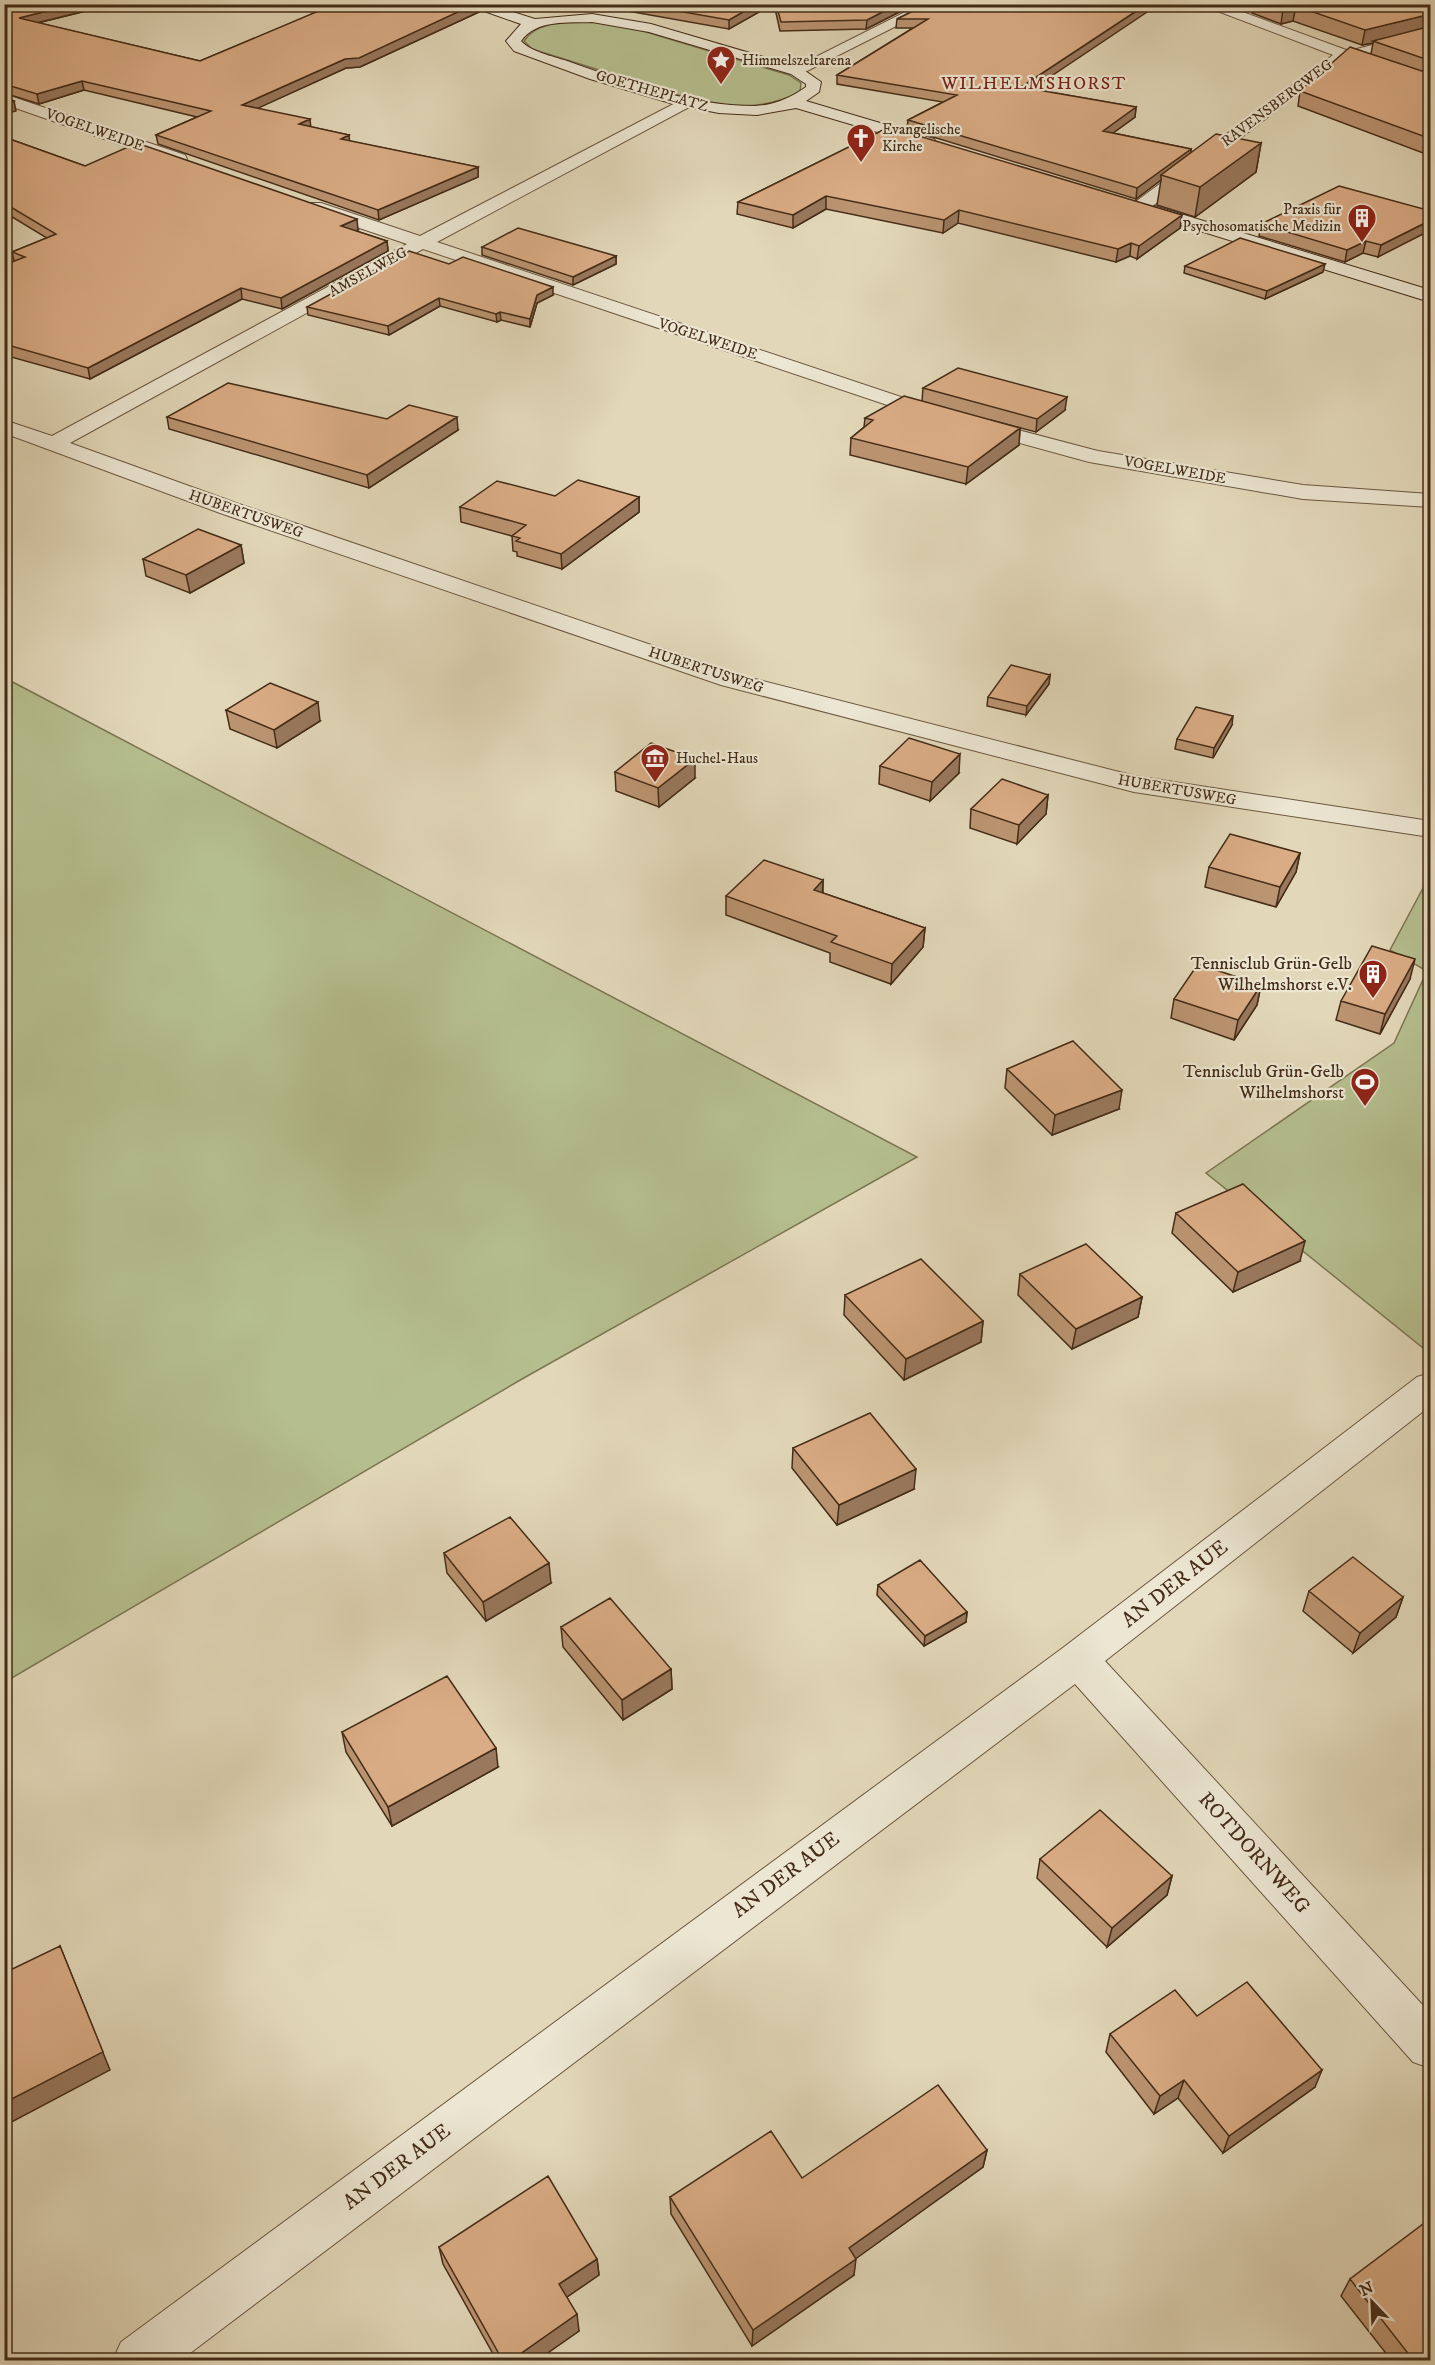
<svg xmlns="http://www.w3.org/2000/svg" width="1435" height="2365" viewBox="0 0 1435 2365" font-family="'IM FELL DW Pica',serif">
<rect width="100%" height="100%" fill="#e2d8b9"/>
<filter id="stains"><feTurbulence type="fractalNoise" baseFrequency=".00333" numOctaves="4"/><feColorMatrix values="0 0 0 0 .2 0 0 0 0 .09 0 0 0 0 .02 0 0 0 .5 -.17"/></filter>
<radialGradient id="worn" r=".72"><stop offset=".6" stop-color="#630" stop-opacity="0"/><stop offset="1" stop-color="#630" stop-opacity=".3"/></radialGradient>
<path fill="#b5be8e" stroke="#7c7552" stroke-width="1.5" d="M596 21 623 25 789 75 801 83 800 92C742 121 691 99 634 81 600 70 566 60 532 49L524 41C538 19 572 22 596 21Z
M5 678 64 709 917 1157 522 1379 5 1682Z
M1430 875V1350L1428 1352 1206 1173 1394 1043 1427 971 1390 950Z"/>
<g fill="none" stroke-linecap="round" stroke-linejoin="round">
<g stroke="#6c5740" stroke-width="2">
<path id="street" d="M921 4H940L801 74H791L788 71Z
M1199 4H1221L1349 51 1430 30V38L1363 56 1430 80V89L1347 60 1339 62 1146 211H1134L1131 207 1134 203 1333 55Z
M4 94 185 155 187 159 185 163H173L4 104Z
M685 98 693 103 691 106 437 242 931 407 1098 451 1303 485 1430 494V507L1303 499 1089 462 917 415 423 249 70 443 236 503 739 675 1135 776 1430 821V837L1134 792 721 685 220 513 4 433V420L52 436 407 244 309 211 306 207 309 203H321L420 236Z
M1430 1373V1406L1105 1661 1430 2013V2068L1413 2062 1075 1684 181 2360H113L121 2342 1064 1647 1417 1377Z"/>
</g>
<g stroke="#442c17" stroke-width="2">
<path id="secondary" d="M464 4H487L535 19 592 14 651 24 801 68 821 82 819 92 806 101 934 139 936 142 928 147 796 108 757 115 719 113 677 105 590 79 514 51 506 41 521 24ZM592 22 649 32 791 74 806 84V87C790 98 775 105 755 106 690 106 627 82 567 61 552 56 531 52 521 41 536 19 569 23 592 22Z
M1138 201 1430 290V302L1132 210 1129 206 1132 202Z"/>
</g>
<use href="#street" fill="#ece6d2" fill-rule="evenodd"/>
<use href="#secondary" fill="#ece6d2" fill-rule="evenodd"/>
</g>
<path fill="#bb9472" stroke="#442c17" stroke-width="1.5" d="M4 4H114L38 23 200 61 327 8 310 4H479V12L360 67 346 68 257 108 311 127 349 135V141L478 167V177L379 220 158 144 156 135 197 117 84 90 39 104 4 93Z
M588 4H773L729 29Z
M774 4H915L866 29 780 31Z
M927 4 1032 89 1136 107 1135 117 1113 133 1191 149V153L1261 143 1256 172 1195 217 1157 205 1161 180 1136 199 907 129 908 120 943 102 837 84V75L913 28H896L897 19Z
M1253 4H1431V156L1298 106 1300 91 1371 54 1373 43 1362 45 1293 21 1281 24 1252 13Z
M889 127 1180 228 1137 259 1130 256 1116 262 958 223 943 233 826 209 793 228 737 214 738 202Z
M4 137 85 166 358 230 356 231 387 241 388 251 282 309 242 299 90 379 4 355V265L14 261 12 252 47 238 4 212Z
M1431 211 1378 257 1363 253 1345 262 1259 236 1261 224Z
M482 247 616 256V264L573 285 482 255Z
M449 264 553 295 537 303 530 327 501 320 497 322 440 306 389 335 308 315 307 307Z
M1185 266 1323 272 1265 299 1184 273Z
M923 388 1065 410 1036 432 991 420 1020 428 1019 445 966 484 850 455 851 438 864 427 865 418 922 401Z
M167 417 387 419 458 430 369 488 169 429Z
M555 496 639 497V512L562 569 517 556V552L513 551 512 536 461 522 460 507Z
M241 545 244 563 190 593 146 576 143 559Z
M1050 675 1049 684 1026 715 987 706 988 697Z
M226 710 320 721 277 748 230 729Z
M1232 725 1213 758 1175 749 1177 739Z
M880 766 959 773 930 801 879 784Z
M615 772 695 778 659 807 616 791Z
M1048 795 1046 814 1017 844 970 828 971 809Z
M1300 853 1296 872 1276 907 1205 887 1209 867Z
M823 880V893L925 928 923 947 891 984 830 962V953L726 915V896Z
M1410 979 1380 1034 1336 1020 1341 1001Z
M1261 985 1257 1005 1234 1040 1171 1018 1174 999Z
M1007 1069 1119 1109 1052 1135 1005 1088Z
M1176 1213 1300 1261 1233 1292 1172 1233Z
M1020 1274 1142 1297 1138 1317 1072 1349 1018 1295Z
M845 1295 983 1321 981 1342 904 1380 844 1315Z
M793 1448 914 1489 837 1525 792 1468Z
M444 1553 551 1583 486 1621 447 1573Z
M878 1585 967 1612 966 1622 924 1646 877 1595Z
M1309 1591 1403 1597 1396 1617 1353 1653 1303 1611Z
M561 1627 671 1669 672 1689 623 1720 563 1647Z
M342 1732 498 1767 392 1826 346 1752Z
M1040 1859 1172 1876 1167 1895 1107 1947 1037 1878Z
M1197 2016 1315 2087 1223 2153 1178 2098 1154 2114 1106 2052 1110 2034Z
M987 2150 983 2167 855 2259 854 2275 752 2346 671 2214 670 2197 802 2178Z
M439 2247 597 2259 599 2275 567 2297 579 2331 536 2361H497L443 2264Z
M1350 2279 1431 2361H1392L1341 2296Z"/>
<path fill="#99785d" stroke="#442c17" stroke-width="1.5" d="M75 4H114L20 27 19 18Z
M475 4H479V12L360 67 346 68 243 115 242 105 345 59Z
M757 4H773L729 29V20Z
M898 4H915L866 29 867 20Z
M1147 4H1159L1020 97 1021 87Z
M1296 6 1293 21 1281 24 1283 9Z
M1431 14V28L1373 41V43L1362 45 1365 30Z
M82 81 84 90 39 104 37 94Z
M14 101 16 111 4 114V104Z
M1136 107 1135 117 1102 141 1103 131Z
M310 119 311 129 299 124Z
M349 135 350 145 341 139Z
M1261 143 1256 172 1195 217 1200 187Z
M1191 149 1190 159 1161 175V180L1136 199 1137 188Z
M478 167V177L379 220 378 210Z
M826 196V209L793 228V215Z
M959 210 958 223 943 233 944 220Z
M1182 215 1180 228 1137 259 1139 246Z
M357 219 358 230 343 236 341 226Z
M1431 220V230L1378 257 1381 245Z
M387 241 388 251 282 309 281 298Z
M1366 241 1363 253 1345 262 1347 250Z
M1131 243 1130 256 1116 262 1118 249Z
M616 256V264L573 285V277Z
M1325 264 1323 272 1265 299 1267 291Z
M553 287V295L537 303 530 327V319L537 295Z
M241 288 242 299 90 379 88 368Z
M439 298 440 306 389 335 388 326Z
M500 312 501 320 497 322 496 314Z
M1067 397 1065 410 1036 432 1037 419Z
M457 417 458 430 369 488 367 475Z
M1020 428 1019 445 966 484 968 467Z
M4 475 8 492 4 494Z
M639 497V512L562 569 561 554Z
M241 545 244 563 190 593 186 575Z
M1050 675 1049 684 1026 715 1027 706Z
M318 702 320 721 277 748 274 730Z
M1233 716 1232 725 1213 758 1214 748Z
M960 754 959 773 930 801 932 782Z
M695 759V778L659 807 658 788Z
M1048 795 1046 814 1017 844 1019 825Z
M1300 853 1296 872 1276 907 1280 887Z
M823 880 822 899 814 890Z
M925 928 923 947 891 984 892 964Z
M1415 959 1410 979 1380 1034 1385 1014Z
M1261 985 1257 1005 1234 1040 1238 1020Z
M1122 1090 1119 1109 1052 1135 1055 1115Z
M1305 1241 1300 1261 1233 1292 1238 1272Z
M1142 1297 1138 1317 1072 1349 1076 1329Z
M983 1321 981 1342 904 1380 906 1359Z
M916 1469 914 1489 837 1525 839 1505Z
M549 1563 551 1583 486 1621 483 1602Z
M1403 1597 1396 1617 1353 1653 1360 1633Z
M967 1612 966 1622 924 1646 925 1636Z
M671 1669 672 1689 623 1720 622 1700Z
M496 1748 498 1767 392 1826 388 1807Z
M1172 1876 1167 1895 1107 1947 1112 1928Z
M60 1946 110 2070 4 2126V2103Z
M1322 2070 1315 2087 1223 2153 1229 2136Z
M1184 2080 1178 2098 1154 2114 1160 2096Z
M987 2150 983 2167 847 2265 849 2248Z
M597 2259 599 2275 561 2301 559 2284Z
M856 2259 854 2275 752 2346 753 2330Z
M577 2314 579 2331 536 2361H510Z"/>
<path fill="#daac85" stroke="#442c17" stroke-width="1.5" d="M4 4H75L19 18 200 61 335 4H475L359 58 345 59 242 105 310 119 299 124 349 135 341 139 478 167 378 210 156 135 211 111 82 81 37 94 4 84Z
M638 4H757L729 20Z
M776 4H898L867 20 781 22Z
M927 4H1147L1021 87 1136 107 1103 131 1191 149 1137 188 908 120 957 95 837 75 928 19H897Z
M1271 4H1431V14L1365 30 1296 6 1283 9Z
M1431 26V61L1373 41Z
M1350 47 1431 74V139L1300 91Z
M4 97 14 101 4 104Z
M889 127 1182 215 1139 246 1131 243 1118 249 959 210 944 220 826 196 793 215 738 202Z
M1216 134 1261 143 1200 187 1161 175Z
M4 137 85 166 137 143 357 219 341 226 387 241 281 298 241 288 88 368 4 344V326L8 325 4 324V265L25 257 12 252 56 234 4 203Z
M1339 186 1431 211V220L1381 245 1366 241 1347 250 1261 224Z
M518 228 616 256 573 277 482 247Z
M1240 238 1325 264 1267 291 1185 266Z
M409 251 449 264 463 257 553 287 537 295 530 319 500 312 496 314 439 298 388 326 307 307Z
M958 368 1067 397 1037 419 923 388Z
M228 383 387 419 409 405 457 417 367 475 167 417Z
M904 396 1020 428 968 467 851 438 873 420 865 418Z
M578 480 639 497 561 554 516 541 520 538 512 536 526 525 460 507 497 481 555 496Z
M198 529 241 545 186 575 143 559Z
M1011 665 1050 675 1027 706 988 697Z
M270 683 318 702 274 730 226 710Z
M1196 707 1233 716 1214 748 1177 739Z
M909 738 960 754 932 782 880 766Z
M651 743 695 759 658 788 615 772Z
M1002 779 1048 795 1019 825 971 809Z
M1230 834 1300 853 1280 887 1209 867Z
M764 860 823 880 814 890 925 928 892 964 831 942 837 936 726 896Z
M1372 946 1415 959 1385 1014 1341 1001Z
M1198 964 1261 985 1238 1020 1174 999Z
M1073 1041 1122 1090 1055 1115 1007 1069Z
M1243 1184 1305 1241 1238 1272 1176 1213Z
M1086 1244 1142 1297 1076 1329 1020 1274Z
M921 1259 983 1321 906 1359 845 1295Z
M870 1413 916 1469 839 1505 793 1448Z
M510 1517 549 1563 483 1602 444 1553Z
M1353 1557 1403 1597 1360 1633 1309 1591Z
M920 1560 967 1612 925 1636 878 1585Z
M610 1598 671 1669 622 1700 561 1627Z
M447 1676 496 1748 388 1807 342 1732Z
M1100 1810 1172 1876 1112 1928 1040 1859Z
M60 1946 103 2052 4 2103V1973Z
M1247 1982 1322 2070 1229 2136 1184 2080 1160 2096 1110 2034 1175 1990 1197 2016Z
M938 2085 987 2150 849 2248 856 2259 753 2330 670 2197 771 2131 802 2178Z
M548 2176 597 2259 559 2284 577 2314 510 2361H503L439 2247Z
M1431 2218V2361H1414L1350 2279Z"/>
<defs>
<g id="sight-pin" transform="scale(1.5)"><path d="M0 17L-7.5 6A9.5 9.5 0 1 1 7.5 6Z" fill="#8f2418" stroke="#ece6d2"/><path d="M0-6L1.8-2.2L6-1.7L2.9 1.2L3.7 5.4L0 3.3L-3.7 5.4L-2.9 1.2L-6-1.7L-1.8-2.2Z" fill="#fff"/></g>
<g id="church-pin" transform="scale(1.5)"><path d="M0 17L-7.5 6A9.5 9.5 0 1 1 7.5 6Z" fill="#8f2418" stroke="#ece6d2"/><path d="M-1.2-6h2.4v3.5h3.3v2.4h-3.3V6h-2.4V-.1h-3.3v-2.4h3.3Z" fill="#fff"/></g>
<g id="building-pin" transform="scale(1.5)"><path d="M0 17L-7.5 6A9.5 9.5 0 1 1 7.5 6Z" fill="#8f2418" stroke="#ece6d2"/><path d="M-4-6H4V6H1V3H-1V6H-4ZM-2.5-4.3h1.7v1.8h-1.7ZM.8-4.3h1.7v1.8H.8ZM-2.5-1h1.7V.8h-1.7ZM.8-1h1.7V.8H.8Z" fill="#fff"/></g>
<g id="museum-pin" transform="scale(1.5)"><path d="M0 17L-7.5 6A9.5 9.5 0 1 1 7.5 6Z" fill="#8f2418" stroke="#ece6d2"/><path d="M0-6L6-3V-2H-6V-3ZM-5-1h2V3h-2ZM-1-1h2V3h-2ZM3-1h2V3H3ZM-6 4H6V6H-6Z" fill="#fff"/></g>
<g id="stadium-pin" transform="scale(1.5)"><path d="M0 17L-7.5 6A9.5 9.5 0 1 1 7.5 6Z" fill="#8f2418" stroke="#ece6d2"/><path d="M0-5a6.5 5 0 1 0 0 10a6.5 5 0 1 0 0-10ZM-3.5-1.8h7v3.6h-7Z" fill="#fff"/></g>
</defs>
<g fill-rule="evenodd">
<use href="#sight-pin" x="721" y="60"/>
<use href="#church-pin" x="861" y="138"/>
<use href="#building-pin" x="1362" y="218"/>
<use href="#museum-pin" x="655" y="758"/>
<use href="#building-pin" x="1373" y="974"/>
<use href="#stadium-pin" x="1365" y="1082"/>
</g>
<g text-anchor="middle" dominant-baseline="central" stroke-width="4.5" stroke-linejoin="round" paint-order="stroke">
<g font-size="15" fill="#442c17" stroke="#ece6d2" text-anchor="start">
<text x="742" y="60">Himmelszeltarena</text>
<text x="882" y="129">Evangelische<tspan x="882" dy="17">Kirche</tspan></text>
<text x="1341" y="209" text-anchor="end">Praxis für<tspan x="1341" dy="17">Psychosomatische Medizin</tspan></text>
<text x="676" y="758">Huchel-Haus</text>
</g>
<g font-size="15" fill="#442c17" stroke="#ece6d2">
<text transform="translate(652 91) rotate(16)">GOETHEPLATZ</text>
<text transform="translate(1277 103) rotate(-37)">RAVENSBERGWEG</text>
<text transform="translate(95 130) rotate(19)">VOGELWEIDE</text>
<text transform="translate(368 272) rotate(-29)">AMSELWEG</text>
<text transform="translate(708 339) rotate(18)">VOGELWEIDE</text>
<text transform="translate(1175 470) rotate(10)">VOGELWEIDE</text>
<text transform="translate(246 514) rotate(19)">HUBERTUSWEG</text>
<text transform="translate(706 670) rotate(18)">HUBERTUSWEG</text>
<text transform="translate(1177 790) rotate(10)">HUBERTUSWEG</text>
</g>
<g font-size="18" letter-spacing="1.5" fill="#7a1f14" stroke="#ece6d2">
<text x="1034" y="84">WILHELMSHORST</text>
</g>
<g font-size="18" fill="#442c17" stroke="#ece6d2" text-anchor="end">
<text x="1352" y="964">Tennisclub Grün-Gelb<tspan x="1352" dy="21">Wilhelmshorst e.V.</tspan></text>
<text x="1344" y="1072">Tennisclub Grün-Gelb<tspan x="1344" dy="21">Wilhelmshorst</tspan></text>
</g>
<g font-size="21" fill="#442c17" stroke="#ece6d2">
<text transform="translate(1175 1584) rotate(-38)">AN DER AUE</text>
<text transform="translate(1254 1853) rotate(48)">ROTDORNWEG</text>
<text transform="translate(786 1875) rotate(-37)">AN DER AUE</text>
<text transform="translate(397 2167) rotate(-37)">AN DER AUE</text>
</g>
</g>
<rect width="1435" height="2365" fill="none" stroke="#e2d8b9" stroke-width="24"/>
<rect x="6" y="6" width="1423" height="2353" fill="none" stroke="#442c17" stroke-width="3"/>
<rect x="12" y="12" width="1411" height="2341" fill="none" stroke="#442c17" stroke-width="1.5"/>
<g transform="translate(1372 2302) rotate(337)" stroke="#ece6d2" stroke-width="4.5" paint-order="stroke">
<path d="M0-4.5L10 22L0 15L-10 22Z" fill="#442c17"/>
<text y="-9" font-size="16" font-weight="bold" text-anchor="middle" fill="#442c17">N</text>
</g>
<rect width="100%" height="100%" filter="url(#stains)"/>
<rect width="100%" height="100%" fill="url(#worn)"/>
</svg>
